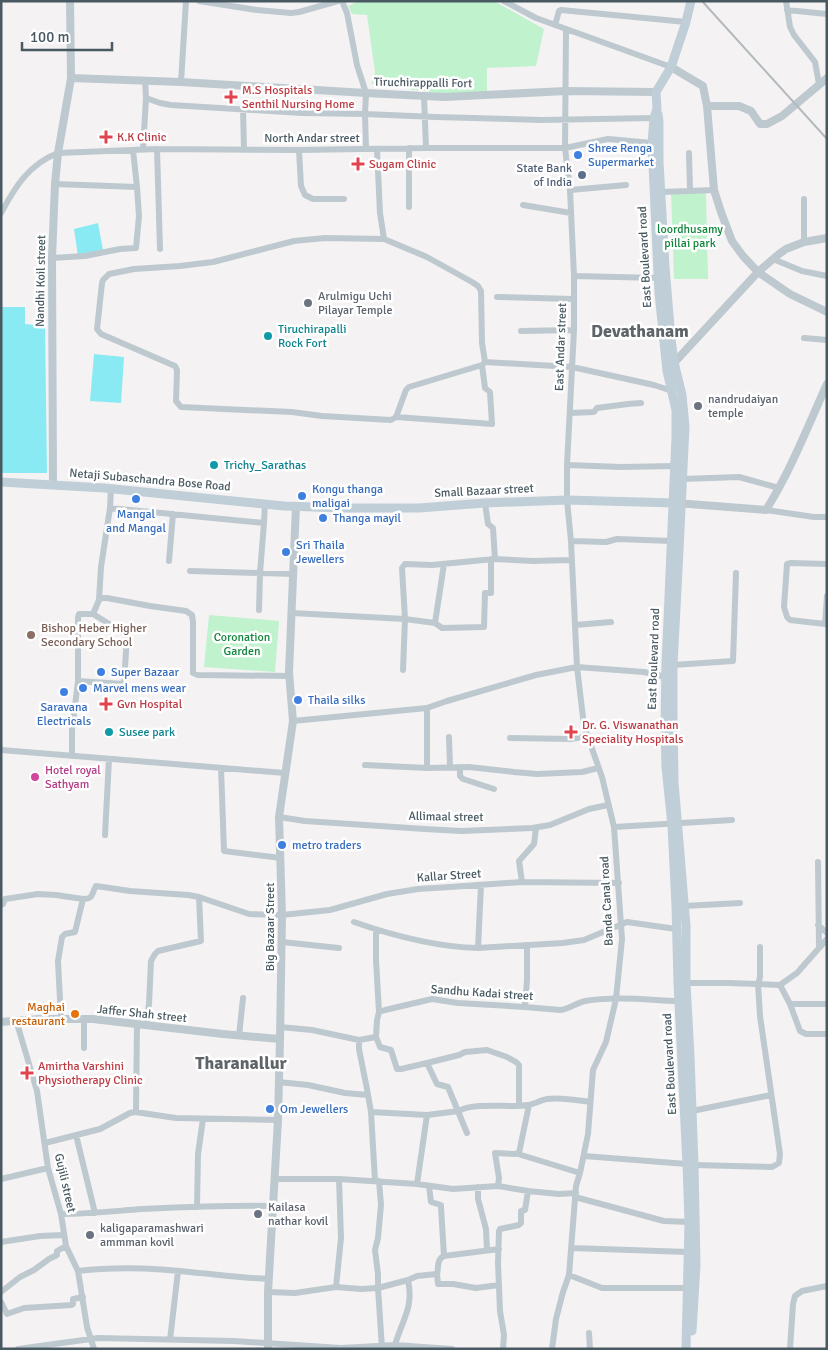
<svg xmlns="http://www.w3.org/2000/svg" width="828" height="1350" viewBox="0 0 828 1350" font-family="Signika,sans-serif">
<rect width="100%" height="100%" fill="#f5f2f3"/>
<path fill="#c0f3cd" d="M359 1H494L544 29 536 66 487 68V93L445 94 371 84 375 72 367 15 352 14 348 6Z
M671 193H706L708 279H674Z
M209 615 279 621 275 672 204 667Z"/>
<path fill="#8aeaf3" d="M98 223 103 250 78 256 74 229Z
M1 307H25V324L45 326 47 473H1Z
M94 354 124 357 121 403 90 401Z"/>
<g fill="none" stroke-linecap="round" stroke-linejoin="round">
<path stroke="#bdc9cf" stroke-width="6" d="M199 1 257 10 291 13 299 12 338 1
M342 1 347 13 357 65 366 93 365 114 366 149
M504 1 536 18 671 67
M786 1 790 27 794 35 815 62 819 84
M787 10 827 14
M555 25 559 11 561 10 686 22
M181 82 186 1
M424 96 426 148
M146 98 160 103 171 105 302 113 365 114 435 117 542 120 654 118
M243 109 244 150
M409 148V207
M143 149 146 98 145 80
M157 149 160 249
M377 149 380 213 384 239
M299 150 301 186 305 195 313 199H344
M689 153 690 190
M55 184 137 187
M570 190 626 185
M661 192 714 190
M804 199V242
M523 205 571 213
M1 213C15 187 29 164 58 153L157 149 299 150 426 148H565L608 139 652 143
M52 258 85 256 120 249 136 248 139 216 137 187 133 150
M773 259 802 271 827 276
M574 276 659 278
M497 297 574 299
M521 331 574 330
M804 338 827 340
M485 362 482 343 481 291 478 286 472 282 427 257 384 239 325 238 294 241 213 262 180 266 134 269 109 274 103 280 102 283 97 329 101 334 175 366 177 370 176 401 181 407 292 412 322 416 391 420 396 417 406 390 409 387 482 365 485 362 572 367 654 385 672 391
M570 413 594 412 597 408 628 404 641 403
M396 417 492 424 490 392 485 388 482 365
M567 465 621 467 675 466
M682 479 739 477 779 488
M111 488 110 508 264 523 265 503
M485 503 488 524 493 528 495 559
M766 510 814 517H827
M571 541 606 542 617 539 672 541
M169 561 173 514
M190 571 293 574
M827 596 825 624H827
M99 600 102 598H107L150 606 186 611 192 615 193 622V673L198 675 290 676
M259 610 260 573 264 523
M292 613 405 619 435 623 444 564
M435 623 442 628 484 627 485 593H491V559
M825 624 790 620 787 617 784 607 787 564 791 563 827 564
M575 625 611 622
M673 665 733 661 736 573
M403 670 405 619 402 568 405 564 432 565 494 559 533 561 571 560
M78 681 124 684 127 635 93 614
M293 721 427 708 447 701 536 675 577 667 644 672 666 677
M449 737 450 766
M510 738 571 739 588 736
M1 750 285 773
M72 756V730L78 681V618L79 614H93L99 600 101 567 110 508
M365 765 427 768 469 767 514 772 537 774 582 772 598 768
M460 767V776L463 779 494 789
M221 768 224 851 281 858
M427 768V708
M279 817 305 821 425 829 461 831 532 828 550 825 589 809 608 805
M614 827 732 820
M105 835 109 759
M818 862 819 948
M522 882 519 861 534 844 536 828
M481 885 478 948 563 943 584 940 627 922 676 929
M1 905 3 904 5 899 38 894 56 895 83 899
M684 906 740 903
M354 922C394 936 435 947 478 948
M818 925 827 933
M376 930V960L379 1012
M282 942 339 948
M686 983H729L780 985 790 1004 800 1031 806 1034H827
M780 985 797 973 827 939
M790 1004H827
M525 1007 527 980V945
M61 1019 58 961 62 937 65 934 75 932 83 899C94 899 91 894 96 886L130 891 188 895 199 897 249 914 282 915 330 910 387 894 418 889 450 887 522 882 619 883
M84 1019V1048
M16 1020 37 1091 48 1168 61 1214 66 1246 78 1271 87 1327 94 1349
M146 1025 149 1004 151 961 155 954 158 951 201 941 199 897
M280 1027 312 1030 359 1040 376 1037 377 1020 379 1012 385 1010 432 999 458 1003 525 1007 560 1010C569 1009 576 1003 585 1001 616 996 648 1000 679 1001
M239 1036 243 998
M376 1037 380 1047 391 1050 397 1069H401L427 1063 437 1084 448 1087 467 1133
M359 1040V1049L367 1089 371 1112 375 1181
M427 1063 459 1055 465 1052 487 1050 507 1057 516 1062 519 1065V1105
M278 1082 308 1085 345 1093 368 1095
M136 1111 137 1024
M692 1111 771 1095
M371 1112 427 1115 459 1111C471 1102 511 1108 528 1105 535 1104 541 1100 547 1099 561 1097 576 1100 590 1102
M76 1135 95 1213
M45 1143 100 1129 130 1113 135 1112 176 1118 278 1120
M518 1154 580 1173
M584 1156 687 1164
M694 1165 772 1167 779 1163 780 1154 760 1016 758 984 760 977V947
M1 1179 48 1168
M275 1179H339L417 1184 453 1189 498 1186 528 1191 559 1194 576 1193
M379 1181 381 1205 378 1238 375 1250 378 1274V1288L408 1280 417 1276 437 1274C439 1267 436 1260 444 1256L499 1249
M417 1184 427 1115
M429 1186 431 1202 441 1205V1207L444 1256
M498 1186 499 1178 495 1153 515 1154 519 1153 529 1105
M478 1187V1199L486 1229 487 1250
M575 1197 664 1221 689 1222
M197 1207 198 1154 203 1119
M61 1214C88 1214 115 1211 142 1209 185 1207 229 1205 273 1206
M1 1242 40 1236 64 1235
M571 1248 688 1252
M78 1271C118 1266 159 1268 199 1273 222 1275 245 1278 269 1279
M437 1274 438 1284H453L476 1288 499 1285
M569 1275 602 1288H688
M336 1287 341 1238 339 1179
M1 1292 20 1277 34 1270 49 1259 57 1255V1251L66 1246
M268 1292 295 1293 336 1287 361 1289 378 1288 382 1348
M1 1302 7 1314 24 1308 72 1305 73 1304V1299L83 1297
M589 1333 590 1349
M170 1340 178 1271
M395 1345C402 1320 414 1308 408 1280
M18 1349 98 1338 234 1341 341 1348 395 1345 452 1349
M503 1349 504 1335 500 1311 498 1263 499 1231 500 1229 519 1225 521 1223V1211L525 1210 528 1191
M552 1349 556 1319 563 1292 569 1275 576 1186 580 1173 588 1134 593 1070 606 1042 616 999 622 939 614 827 602 777 584 726 577 667 571 541 567 500V465L574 330V276L570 190 565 148 566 29
M790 1349 793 1304 795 1296 802 1291 827 1286"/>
<path stroke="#bdc9cf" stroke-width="8" d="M671 67 703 86 707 106H739L751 111 760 124H767L782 116 827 78
M71 78 181 82 366 93 445 97 566 91 656 92
M707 106 714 190 721 212 732 241 743 256 758 272 790 294 827 312
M672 365 758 272 779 254 786 249 804 242 827 238
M53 484 52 258 55 184 58 153 71 78 70 1
M676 503 766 510C791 470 808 426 827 384
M1 1022 39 1019H93L223 1034 280 1039
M268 1349V1292L278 1120 280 1039 282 915 279 817 293 721 289 672 296 506"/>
<path stroke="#bfced7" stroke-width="9" d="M658 114 659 122V162L665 267 671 339 674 362 682 395 685 427 678 570 673 665V719L674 782 686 926V983L690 1056 694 1165 696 1265 692 1331
M1 482 104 488 284 506 344 508H419L485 503 567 500 674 503
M686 1349 689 1222 687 1164 678 983 676 906 672 825 666 767 665 727 666 665 676 437V410L667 371 659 293 652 143 654 118 657 109 656 92 671 67 686 22 691 1"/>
<path stroke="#b4b9bd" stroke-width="2" d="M702 1 827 139"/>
</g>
<g fill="#e0444e" stroke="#fff" stroke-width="2">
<path d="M228.5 89.5h5v5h5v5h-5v5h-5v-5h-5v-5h5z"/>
<path d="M103.5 129.5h5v5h5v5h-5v5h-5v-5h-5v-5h5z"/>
<path d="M355.5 156.5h5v5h5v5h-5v5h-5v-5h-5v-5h5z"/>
<path d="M103.5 696.5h5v5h5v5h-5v5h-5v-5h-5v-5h5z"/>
<path d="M568.5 724.5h5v5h5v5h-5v5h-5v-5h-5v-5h5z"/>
<path d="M24.5 1065.5h5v5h5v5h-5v5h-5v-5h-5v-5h5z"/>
</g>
<g fill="#3f7fe0" stroke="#fff" stroke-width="2">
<circle cx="578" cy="155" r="5"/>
<circle cx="302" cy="496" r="5"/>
<circle cx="136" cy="499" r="5"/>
<circle cx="323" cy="518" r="5"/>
<circle cx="286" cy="552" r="5"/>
<circle cx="101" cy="672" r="5"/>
<circle cx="83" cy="688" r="5"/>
<circle cx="64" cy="692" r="5"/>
<circle cx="298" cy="700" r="5"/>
<circle cx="282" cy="845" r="5"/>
<circle cx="270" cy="1109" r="5"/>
</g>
<circle fill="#5c6f8a" stroke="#fff" stroke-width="2" cx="582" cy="175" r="5"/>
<g fill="#6b7280" stroke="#fff" stroke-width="2">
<circle cx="308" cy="303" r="5"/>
<circle cx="698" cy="406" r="5"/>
<circle cx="258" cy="1214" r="5"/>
<circle cx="90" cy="1235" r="5"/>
</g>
<g fill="#0f9aa8" stroke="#fff" stroke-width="2">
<circle cx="268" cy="336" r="5"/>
<circle cx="214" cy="465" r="5"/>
<circle cx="109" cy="732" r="5"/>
</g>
<circle fill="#8d6e63" stroke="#fff" stroke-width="2" cx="31" cy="635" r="5"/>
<circle fill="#d1479c" stroke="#fff" stroke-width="2" cx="35" cy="777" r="5"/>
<circle fill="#e8710a" stroke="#fff" stroke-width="2" cx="75" cy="1014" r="5"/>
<g text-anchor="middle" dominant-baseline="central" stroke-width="5" stroke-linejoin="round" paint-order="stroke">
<g font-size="12" fill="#485962" stroke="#fff">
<text transform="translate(423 83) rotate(1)">Tiruchirappalli Fort</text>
<text x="312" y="138">North Andar street</text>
<text transform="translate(645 257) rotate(-93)">East Boulevard road</text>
<text transform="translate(41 281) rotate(-89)">Nandhi Koil street</text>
<text transform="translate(561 347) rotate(-88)">East Andar street</text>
<text transform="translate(150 480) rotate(5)">Netaji Subaschandra Bose Road</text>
<text transform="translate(484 491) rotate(-3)">Small Bazaar street</text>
<text transform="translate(654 659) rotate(-88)">East Boulevard road</text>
<text transform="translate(446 817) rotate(1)">Allimaal street</text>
<text transform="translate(449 876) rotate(-4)">Kallar Street</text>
<text transform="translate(607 901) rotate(-93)">Banda Canal road</text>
<text transform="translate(270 927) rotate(-90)">Big Bazaar Street</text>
<text transform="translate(482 993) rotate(4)">Sandhu Kadai street</text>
<text transform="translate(142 1014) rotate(6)">Jaffer Shah street</text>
<text transform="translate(670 1064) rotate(-93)">East Boulevard road</text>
<text transform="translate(65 1183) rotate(77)">Gujili street</text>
</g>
<g font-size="12" fill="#be3a42" stroke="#fff" text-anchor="start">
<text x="242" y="90">M.S Hospitals<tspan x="242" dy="14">Senthil Nursing Home</tspan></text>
<text x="117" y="137">K.K Clinic</text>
<text x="369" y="164">Sugam Clinic</text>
<text x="117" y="704">Gvn Hospital</text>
<text x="582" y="725">Dr. G. Viswanathan<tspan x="582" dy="14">Speciality Hospitals</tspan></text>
<text x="38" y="1066">Amirtha Varshini<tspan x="38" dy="14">Physiotherapy Clinic</tspan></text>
</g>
<g font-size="12" fill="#366cbe" stroke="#fff" text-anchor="start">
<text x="588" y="148">Shree Renga<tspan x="588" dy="14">Supermarket</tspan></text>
<text x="312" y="489">Kongu thanga<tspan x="312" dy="14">maligai</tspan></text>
<text x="136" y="514" text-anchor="middle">Mangal<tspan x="136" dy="14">and Mangal</tspan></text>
<text x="333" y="518">Thanga mayil</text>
<text x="296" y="545">Sri Thaila<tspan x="296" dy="14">Jewellers</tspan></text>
<text x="111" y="672">Super Bazaar</text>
<text x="93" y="688">Marvel mens wear</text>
<text x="308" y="700">Thaila silks</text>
<text x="64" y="707" text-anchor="middle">Saravana<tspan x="64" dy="14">Electricals</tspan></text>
<text x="292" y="845">metro traders</text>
<text x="280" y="1109">Om Jewellers</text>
</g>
<g font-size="12" fill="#4e5e75" stroke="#fff" text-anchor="end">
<text x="572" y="168">State Bank<tspan x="572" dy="14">of India</tspan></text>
</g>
<g font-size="12" fill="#11853c" stroke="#fff">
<text x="690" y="229">loordhusamy<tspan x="690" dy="14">pillai park</tspan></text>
<text x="242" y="637">Coronation<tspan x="242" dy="14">Garden</tspan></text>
</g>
<g font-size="12" fill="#5b616d" stroke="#fff" text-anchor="start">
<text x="318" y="296">Arulmigu Uchi<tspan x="318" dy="14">Pilayar Temple</tspan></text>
<text x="708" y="399">nandrudaiyan<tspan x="708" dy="14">temple</tspan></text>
<text x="268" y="1207">Kailasa<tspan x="268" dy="14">nathar kovil</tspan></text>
<text x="100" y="1228">kaligaparamashwari<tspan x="100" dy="14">ammman kovil</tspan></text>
</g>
<g font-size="12" fill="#0d838f" stroke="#fff" text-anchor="start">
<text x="278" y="329">Tiruchirapalli<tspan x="278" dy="14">Rock Fort</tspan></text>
<text x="224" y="465">Trichy_Sarathas</text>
<text x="119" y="732">Susee park</text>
</g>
<g font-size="12" fill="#785e54" stroke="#fff" text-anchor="start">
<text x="41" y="628">Bishop Heber Higher<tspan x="41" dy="14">Secondary School</tspan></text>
</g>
<g font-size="12" fill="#b23c85" stroke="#fff" text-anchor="start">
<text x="45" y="770">Hotel royal<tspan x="45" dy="14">Sathyam</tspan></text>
</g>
<g font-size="12" fill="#c56008" stroke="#fff" text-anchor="end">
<text x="65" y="1007">Maghai<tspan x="65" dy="14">restaurant</tspan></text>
</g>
<g font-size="18" font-weight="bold" fill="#5e6468" stroke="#fff">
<text x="640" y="331">Devathanam</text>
<text x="241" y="1063">Tharanallur</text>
</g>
</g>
<rect width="828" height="1350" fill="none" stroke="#485962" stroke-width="5"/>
<path d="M22 42v8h90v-8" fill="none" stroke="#485962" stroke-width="2.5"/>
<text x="30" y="42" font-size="15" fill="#485962" stroke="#ffffff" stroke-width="4" paint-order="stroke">100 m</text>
</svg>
